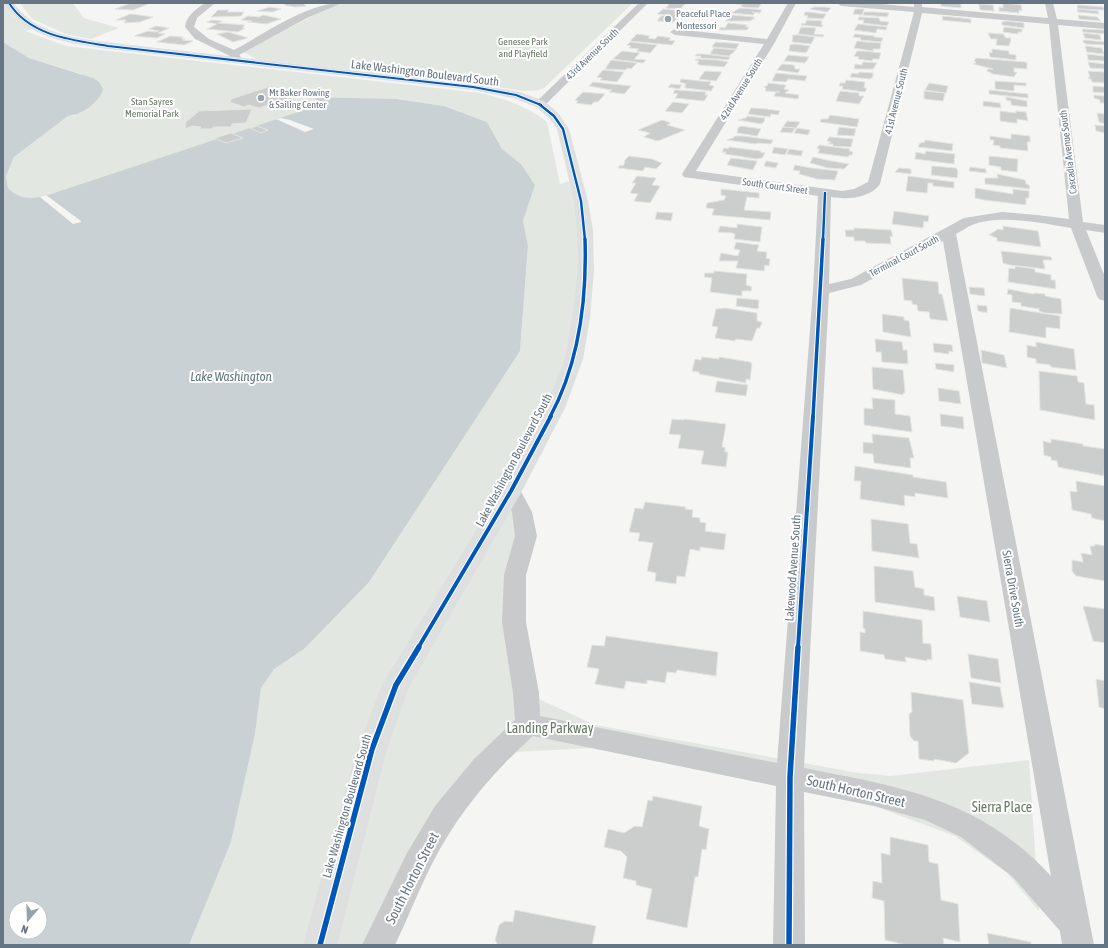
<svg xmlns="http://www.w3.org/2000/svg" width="1108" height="948" viewBox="0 0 1108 948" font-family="'Asap Condensed',sans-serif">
<rect width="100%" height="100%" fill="#f5f5f3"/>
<path fill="#e3e7e1" d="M3 3H5L13 16 33 29 25 31 66 46 480 93C505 99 527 106 547 122L560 184 576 179 586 270 574 359 511 491 522 512 526 693 595 725 858 773 891 776 1029 760 1039 911 1007 873 955 836 874 806 593 748 495 753 378 945H189L231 842 255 734 261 688 273 669 304 649 520 351 528 246 523 221 535 185 521 164 502 149 487 122 444 106 397 99 314 97 319 105 48 195C32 199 21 200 8 188L6 176 14 157 68 116H75L82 74 29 58 3 42Z
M20 3H73L84 18 119 28 91 39 66 34 32 19Z
M323 3H633L544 88C528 94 515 90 498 87L256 59 243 52 330 7Z"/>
<path fill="#cad1d4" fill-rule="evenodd" d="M3 42 29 58 93 78 99 82 103 89C100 102 80 116 68 116L14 157 6 176 8 188C20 200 32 199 48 195L319 105 314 97 397 99 444 106 487 122 502 149 521 164 535 185 523 221 528 246 520 351 369 582 304 649 274 669 261 688 255 734 231 842 189 945H3ZM16 908H40V932H16Z"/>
<path fill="#f5f5f3" d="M281 118 290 120 314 129 305 132 276 119Z
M46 195 81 221V222L73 224 40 197Z"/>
<path fill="#cccdcd" stroke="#e4e4e3" d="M151 3 133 10 115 9 131 3Z
M288 3H311L304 4 306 6 295 7 284 5Z
M670 3H686L680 9 666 8Z
M762 3 758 8 743 7 741 6 742 4H736Z
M941 3H961V8L941 6Z
M1003 3 1021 5 1022 11 1019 10V13L999 11V7L1003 8Z
M979 4 993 5 994 11 980 10Z
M1078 5 1103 7 1104 10 1079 9 1077 8Z
M270 7 281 9 272 12 257 11Z
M814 7H825L831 8 827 12 810 9Z
M740 8 753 9 762 10 760 13 752 12 755 13 753 15 731 13Z
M663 9 692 12 690 14 701 15 698 18H687L690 14 682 13 674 22 657 21 661 16 668 15 657 14Z
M855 9H864L862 15 853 14Z
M1077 9 1098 11 1099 14 1078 12Z
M218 10H229L227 12H244L241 16 211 17Z
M805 12H808L826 14 823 19 807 18 808 16 804 15Z
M864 12H875L889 13 887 17 863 15Z
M130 14 139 15 153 17 140 22 124 23 126 20H116Z
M263 15 281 19 266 24 248 22 252 21 241 20 248 16 259 17Z
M733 15 753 17 755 18 750 21H725Z
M1078 15 1097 17 1101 21 1079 19Z
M943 16 971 19V23L942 20Z
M859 17 879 18 880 21 889 22 887 26 863 23 864 20H858Z
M212 20 222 21 218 23 245 25 242 28H245L238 32 207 29 217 24 207 22Z
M807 20 822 21 821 25H823L822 27 801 25 802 23 805 24Z
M1006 21 1024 23V28L1002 25V22Z
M728 23 747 25 746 27H749L747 30H719L721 27 725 28Z
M858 24 887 27 886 30 877 29 876 33 854 30Z
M156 26 169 28 158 33 165 34 157 38 134 36 148 31 155 32 159 31 149 29Z
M801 27 816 28 814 34 824 35 823 37 798 34Z
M1004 27 1022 29V32H1018V34L1003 32Z
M1082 29 1104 30 1105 34 1083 32Z
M228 32 242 36 248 38 233 42 217 34Z
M988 33 1003 34 1006 38H1011L1010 43 1009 46 996 45 997 39H991Z
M1083 33 1100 35 1101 40 1085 38Z
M637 34 650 36 648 38 655 39 658 36 671 38 669 40 675 41 672 45 630 41Z
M855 34 875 36 874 37 883 38 881 42 860 40 861 38 853 37Z
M793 35H798L815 37 811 44 792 42Z
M170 36 183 37 181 38 185 39 182 40 193 41 184 45 157 42Z
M1084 40 1105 42V45L1086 44 1083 42Z
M857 41 865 42 881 43 880 49H873V51L854 48Z
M630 42 657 45 650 53 636 51 639 49 629 48 631 46 627 45Z
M715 42 730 43 739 44 736 49 712 47Z
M795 44 810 46 806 53 789 51 790 45Z
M1085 46 1102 48 1104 54 1087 52Z
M714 48 736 50 729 56 710 54Z
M992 49 1009 51V54L1016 55V60L990 57 989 52 992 53Z
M622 51 640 53 634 59 646 60 643 63 613 59Z
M857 51H864L881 53 879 59H873L872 61 858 59 859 57 854 56Z
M697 54H703L730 57 728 60 719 59 700 58 701 56H695Z
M1087 54 1104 56 1105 61 1088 60Z
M788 55 809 57 805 63 784 61Z
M977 58 1025 62 1027 63V69L1014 68V72H1017L1014 77 993 74 987 71 988 69H993L973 64 976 63 974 60Z
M697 59 717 60 728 62 724 67 700 65 697 64 699 61 695 60Z
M611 60 621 61 637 63 631 69 628 68 625 70 605 69Z
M863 62 877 63 873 69H854L855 64 862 65Z
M1088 62 1105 64V69L1090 68Z
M782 64 794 65 795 69H800L798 73 777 70Z
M603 70 624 72 617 82 600 80 602 78 597 77Z
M705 71 722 72 716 81 699 79Z
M1088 71 1105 72V83L1092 82 1091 79H1089L1088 77H1090Z
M859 72 873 73V77L870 79 850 77 852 73 858 74Z
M776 73 807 76 805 81 788 79 786 82 772 81Z
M681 79 711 82 709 85 714 86 711 91 685 88 686 86H684L686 84 680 82Z
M846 80 865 82 864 88H867L865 92 842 89 843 86H839L840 83H845Z
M995 81 1026 83V86L1014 85V91L995 89Z
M593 82 631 86 624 94 609 92 612 90 589 86Z
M768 83 786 85 784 89 789 90 785 93 799 95 798 99 774 96 776 92H780L765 91 766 88 764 87 765 86H767Z
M929 83 948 86 946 93 925 90Z
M671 84 682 85 679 89 668 87Z
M271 86 285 90 295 96 259 108 248 105 244 107 230 102 231 99Z
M1093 86 1105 87V93L1093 92Z
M675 90 706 92 705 95H708L704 101 675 98 678 94 673 93Z
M989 90 1028 94V98L989 94Z
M840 91 859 93V96H864L859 104 836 101Z
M924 91 945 93 943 101 924 99Z
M583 92 605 94 598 102H594L591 105 576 103 578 101 575 100Z
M1094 95 1105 96V103H1100V100L1094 98Z
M1006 97 1027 101V107L1011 105V101L1006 100Z
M983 101 1000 103 1001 108 983 106Z
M673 102 689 104 682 113 665 111Z
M751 108 767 109 780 111 778 115 771 114 770 117 748 114Z
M252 109 246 123 232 124 231 127H213L212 129H200L201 127 192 126 185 129 186 122 199 111Z
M1000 111 1016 113V111L1026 112 1028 121 1017 119V123H1014L1000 121Z
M1097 113 1105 114V124L1099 122Z
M830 115 859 119 857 127 820 122 821 119H828Z
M747 116 765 118 764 120H765L762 124 738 120 746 118Z
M662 120 671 123 667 125 685 130 658 141 644 137 650 133 638 130Z
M787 121 800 122 796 128 783 127Z
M1095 125 1105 126V133L1096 131Z
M257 126 268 130 261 133 250 128Z
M741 126 761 129 757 136 737 133 738 128Z
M783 127 795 128 792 133 780 132Z
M839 127 856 129 854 136 837 135Z
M797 128 810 130 808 135 794 133Z
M231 133 243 138 226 143 215 138Z
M1011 134 1030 136V142H1027L1028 151 1000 148V146L993 145 994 140H990V136L1011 139Z
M735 136H743L773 140 771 144 757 143 756 144 727 140 733 138Z
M829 137 853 139 851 147 833 146V144H828L831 142 827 141Z
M925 140 953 144 952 151 918 147 920 143 925 142Z
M819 145 850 149 849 151 853 152 852 155H849L848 157 818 153 820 149H817Z
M729 147 761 151 760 152 765 153 762 158 756 159 725 154 726 152H722L724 148 728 149Z
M774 147 788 149 785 155 772 153Z
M789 149 803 151 801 156 787 154Z
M926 151 955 154 954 164 915 159 916 152 925 154Z
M629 156 652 159 662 163 656 169 645 167 643 171 618 168 620 165 623 166 625 161H624Z
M989 156 1018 159 1017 172 1001 170V167L989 165Z
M813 157 831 161 849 164 844 169 828 168 810 163Z
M731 158 757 161 753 170 727 165Z
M766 161 778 163 776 168 764 166Z
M795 165 811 168 838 171 835 180 817 179 799 174 800 171 793 170Z
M932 166 956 168 958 171 957 178 931 175Z
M970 167 986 169V173L969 171Z
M899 168 911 169V174L895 172Z
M997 174 1025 180 1026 184 1029 185 1030 189 985 184V178H998Z
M637 176 656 178 652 185 660 186 650 203 634 201 638 194 630 193 636 183H632Z
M908 176 954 182V188L933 186V183H928L927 193 906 191Z
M975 188 1013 194V189L1029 191V198H1026V205L984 200 975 198Z
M721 189 759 193V198L747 197 744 210 771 212 770 220 712 215 714 209 706 208 707 203 724 200 726 196 721 195Z
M894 211 929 216 928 222 924 221 923 228 892 224Z
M657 212 673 213 671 221 655 219Z
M737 224 762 227 760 242 734 239 735 234 732 233 718 232 720 226 737 228Z
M1003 226 1038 231 1041 247 997 241V238L989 235 998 229 1003 230Z
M854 228 891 230 893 237 890 236 891 244 866 243 865 241H854V237H846L845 230H854Z
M736 242 759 245 757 251 767 252 766 258 770 259 769 266 765 265 764 271 736 268 738 261H719L721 253 738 256 740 250 734 249Z
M1001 251 1045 256 1051 257 1052 260H1043L1045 269 1010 265 1003 263Z
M1015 266 1035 269V272L1051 275V280H1055L1056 289 1008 282 1009 268 1015 269Z
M714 271 747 274 746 285 752 287 751 291H742V296L710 292 712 278 704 277 705 273H714Z
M902 278 938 282 939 294H942L948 321 930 319 929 312 918 311 917 305 912 304V301L904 300Z
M969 287 984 288 985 296 970 294Z
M1008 289 1034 294V293L1045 294V296L1061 299 1062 314 1045 313 1039 311V309L1021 306V303L1012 302V295L1007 294Z
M737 298 759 300 758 309 736 306Z
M977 305 987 306V313L978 311Z
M725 308 757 313V321L762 322 760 328H757L752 341 736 339 735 341 715 338 718 327 712 326 716 309Z
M1010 308 1060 316V329L1046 327V338L1009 332Z
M882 314 904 317V320L909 321 911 337 883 332Z
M875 339 902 342 903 350H907L908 364 882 362 881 352H876Z
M1036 342 1074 349 1076 370 1051 367 1050 365 1036 363V359L1027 357V345L1036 347Z
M933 343 952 345 953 352 949 351V354L934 352Z
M981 350 1004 355 1007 368 982 363Z
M702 357 719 359V357L750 362 752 364 750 380 746 379V383L699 374V372L692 371 695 359 701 360Z
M935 363 954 365V372L936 369Z
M872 367 903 370 905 393H903V395L873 389Z
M1039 371 1077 376 1078 382 1084 383 1086 404 1094 405 1095 420 1040 410Z
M717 381 748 385 746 396 715 392Z
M938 388 959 391 961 404 939 401Z
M872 398 895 400V414L910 416 912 432 864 425V408L873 409Z
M940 414 963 417 964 429 941 426Z
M672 419 684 420V419L726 424 722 447H725V452H728L726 467 701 464 704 451 678 448 681 435 669 434Z
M872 434 909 438 914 458H910L911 468 874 463 873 454 863 453V442L873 443Z
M1051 439 1083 444V446L1105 449 1104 476 1058 467 1057 461 1051 460V457L1044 455 1043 441 1051 443Z
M855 466 913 475V477L946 482 948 498 915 493V497L904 495 905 506 860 499 861 481H854Z
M1076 481 1105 486V521L1092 518 1091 514 1072 510 1070 491 1077 492Z
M645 502 686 507 685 509 693 510 692 517 700 518V522L706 523 705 531 726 534 724 550 700 547V551L690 549 685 577 677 576 676 584 655 581 656 573 647 571 653 543 638 541 640 533 629 532 635 508 643 509Z
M871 519 908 524 910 543 917 544 919 558 872 551Z
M1094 544 1105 546V581L1076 576 1072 571V560L1083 562 1081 553 1092 555 1090 546H1095Z
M874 566 913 571 915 587 924 589V595L934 597 935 611 875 602Z
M957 596 987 601 990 622 960 617Z
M1083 606 1105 609V643L1093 641Z
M863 611 922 620 923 643 931 644 932 660 927 659V661L905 657 906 662 885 659 884 655 860 651V632L865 633V629L863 628Z
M606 636 718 652 716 676 677 670 676 673 667 672 665 683 647 680V684L626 681 624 689 595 684 599 669 587 667 592 645 604 646Z
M968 654 998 659 1001 683 971 678Z
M1096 679 1105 681V709L1099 707Z
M969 682 1000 687 1004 708 972 704Z
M911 692 963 700 969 753 956 763 934 759V761L919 759 918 741H914L910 736 909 714 912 712Z
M653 796 702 806 699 826 709 829 706 850 702 849 698 877H695L687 928 646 919 652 889 636 885V881L623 878 627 857 621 851 604 847 608 829 624 833 635 826 642 827 648 800 652 801Z
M890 837 928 845 929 862 938 864 941 900 958 904 960 942 943 938 944 945H906L885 940 884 901 872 898 873 881 882 883 881 853 890 855Z
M515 910 596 926 592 945H498L495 940 499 925 505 921 513 922Z
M987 933 1031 942V945H989Z"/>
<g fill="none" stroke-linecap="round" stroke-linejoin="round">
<path fill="#c9cacb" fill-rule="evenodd" d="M205 3H215L197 18 194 27 209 39 234 50C264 34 307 3 342 3L307 18 239 55 241 57 237 62 234 63 229 60 230 56 195 39 185 27C186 16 196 9 205 3Z
M639 3H648L544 106H536L535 104 536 102Z
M788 3H796L775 42 696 171 842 191 854 189 868 182 914 12 841 6 837 3H870L914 7V3H922V7L1048 18 1045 3H1053L1057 19 1105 23V29L1058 25 1083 222 1105 225V233L1086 230 1105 277V301L1099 299 1097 296 1071 228C1043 223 999 214 972 225 967 227 962 231 956 234L1094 945H1062L1060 931 1013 877 961 837 925 820 874 806 804 792 805 945H773L776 786 533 736C493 772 458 813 433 862 419 889 408 918 395 945H362L407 853 435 806 474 759 515 720 513 693 502 622 504 575 515 536 512 512 501 491 504 486 511 484 518 486 532 512 537 536 526 575V622L539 693 540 716 777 763 813 290 818 196 684 177 682 174 764 44 675 35 670 32 675 29 767 39ZM922 13 1049 24 1069 219 1037 215 1002 212 964 218 851 279 829 284 831 197C847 200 871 198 880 184ZM943 241 1051 876C980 799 901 787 804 768L829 293 861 285Z"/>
<path fill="#dedfdf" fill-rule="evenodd" d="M4 3H14C31 30 66 36 96 41L473 84 520 92 544 101 558 113 569 129 588 201 593 230 594 270 590 318 583 359 565 408 522 491 409 687 387 749 337 945H303L357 749 382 685 500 491 545 408 565 359 572 318 578 270 577 230 574 201 557 129 550 119 536 107 513 98 473 90 108 49C70 43 27 39 4 3Z"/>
<g stroke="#fff" stroke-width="3">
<path id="cycleway-far4" d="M9 3C30 36 72 40 108 46L473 87 516 95 541 105"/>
</g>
<g stroke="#fff" stroke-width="4">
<path id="cycleway-far3" d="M539 104 554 116 563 129 581 201 585 240
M823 240 825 193"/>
</g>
<g stroke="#fff" stroke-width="5.5">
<path id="cycleway-far2" d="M550 417C579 363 587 300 585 239
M813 417 823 239"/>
</g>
<g stroke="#fff" stroke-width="6">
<path id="cycleway-far1" d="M418 648 511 491 551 416
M798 648 813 416"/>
</g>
<g stroke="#fff" stroke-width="8">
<path id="cycleway" d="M320 945 372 749 396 685 419 647
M789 945 790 777 798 647"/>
</g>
<use href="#cycleway-far4" stroke="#0057b8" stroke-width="2"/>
<use href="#cycleway-far3" stroke="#0057b8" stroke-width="2.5"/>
<use href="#cycleway-far2" stroke="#0057b8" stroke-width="3.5"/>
<use href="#cycleway-far1" stroke="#0057b8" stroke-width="4"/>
<use href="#cycleway" stroke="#0057b8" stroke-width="5.5"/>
</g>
<g fill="#98a2aa" stroke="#fff" stroke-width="1.5">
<circle cx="668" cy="19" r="4"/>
<circle cx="261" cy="98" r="4"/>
</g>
<g text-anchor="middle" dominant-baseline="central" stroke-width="4" stroke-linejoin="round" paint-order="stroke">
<g font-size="10" fill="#667583" stroke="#fff" text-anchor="start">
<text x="676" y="13">Peaceful Place<tspan x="676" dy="12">Montessori</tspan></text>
<text x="269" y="92">Mt Baker Rowing<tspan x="269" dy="12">&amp; Sailing Center</tspan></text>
</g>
<g font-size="10" fill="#687a64" stroke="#fff">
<text x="523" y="41">Genesee Park<tspan x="523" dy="12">and Playfield</tspan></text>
<text x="152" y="101">Stan Sayres<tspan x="152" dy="12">Memorial Park</tspan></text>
</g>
<g font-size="10" fill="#667583" stroke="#fff">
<text transform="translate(592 54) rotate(-44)">43rd Avenue South</text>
<text transform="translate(741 89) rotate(-58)">42nd Avenue South</text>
<text transform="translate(896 101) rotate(-76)">41st Avenue South</text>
<text transform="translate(1068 152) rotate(-97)">Cascadia Avenue South</text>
<text transform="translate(775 186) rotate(8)">South Court Street</text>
<text transform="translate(904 256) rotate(-28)">Terminal Court South</text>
</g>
<g font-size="12" fill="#667583" stroke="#fff">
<text transform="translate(425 73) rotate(7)">Lake Washington Boulevard South</text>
<text transform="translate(514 460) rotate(-62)">Lake Washington Boulevard South</text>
<text transform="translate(793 568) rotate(-86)">Lakewood Avenue South</text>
<text transform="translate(1013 589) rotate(80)">Sierra Drive South</text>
<text transform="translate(347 806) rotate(-74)">Lake Washington Boulevard South</text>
</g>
<g font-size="13" font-style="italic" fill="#62777f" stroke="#fff">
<text x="231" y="376">Lake Washington</text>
</g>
<g font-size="14" fill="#687a64" stroke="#fff">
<text x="550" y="728">Landing Parkway</text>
<text x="1002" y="807">Sierra Place</text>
</g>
<g font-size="14" fill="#667583" stroke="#fff">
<text transform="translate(856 791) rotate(13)">South Horton Street</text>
<text transform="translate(412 878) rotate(-63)">South Horton Street</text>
</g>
</g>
<rect width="1108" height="948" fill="none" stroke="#667583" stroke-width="8"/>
<g transform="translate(28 920) rotate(199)"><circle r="19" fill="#ffffff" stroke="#c2c8cd"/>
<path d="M0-3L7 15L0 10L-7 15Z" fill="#98a2aa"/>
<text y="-6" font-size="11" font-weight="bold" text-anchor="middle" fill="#667583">N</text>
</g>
</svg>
